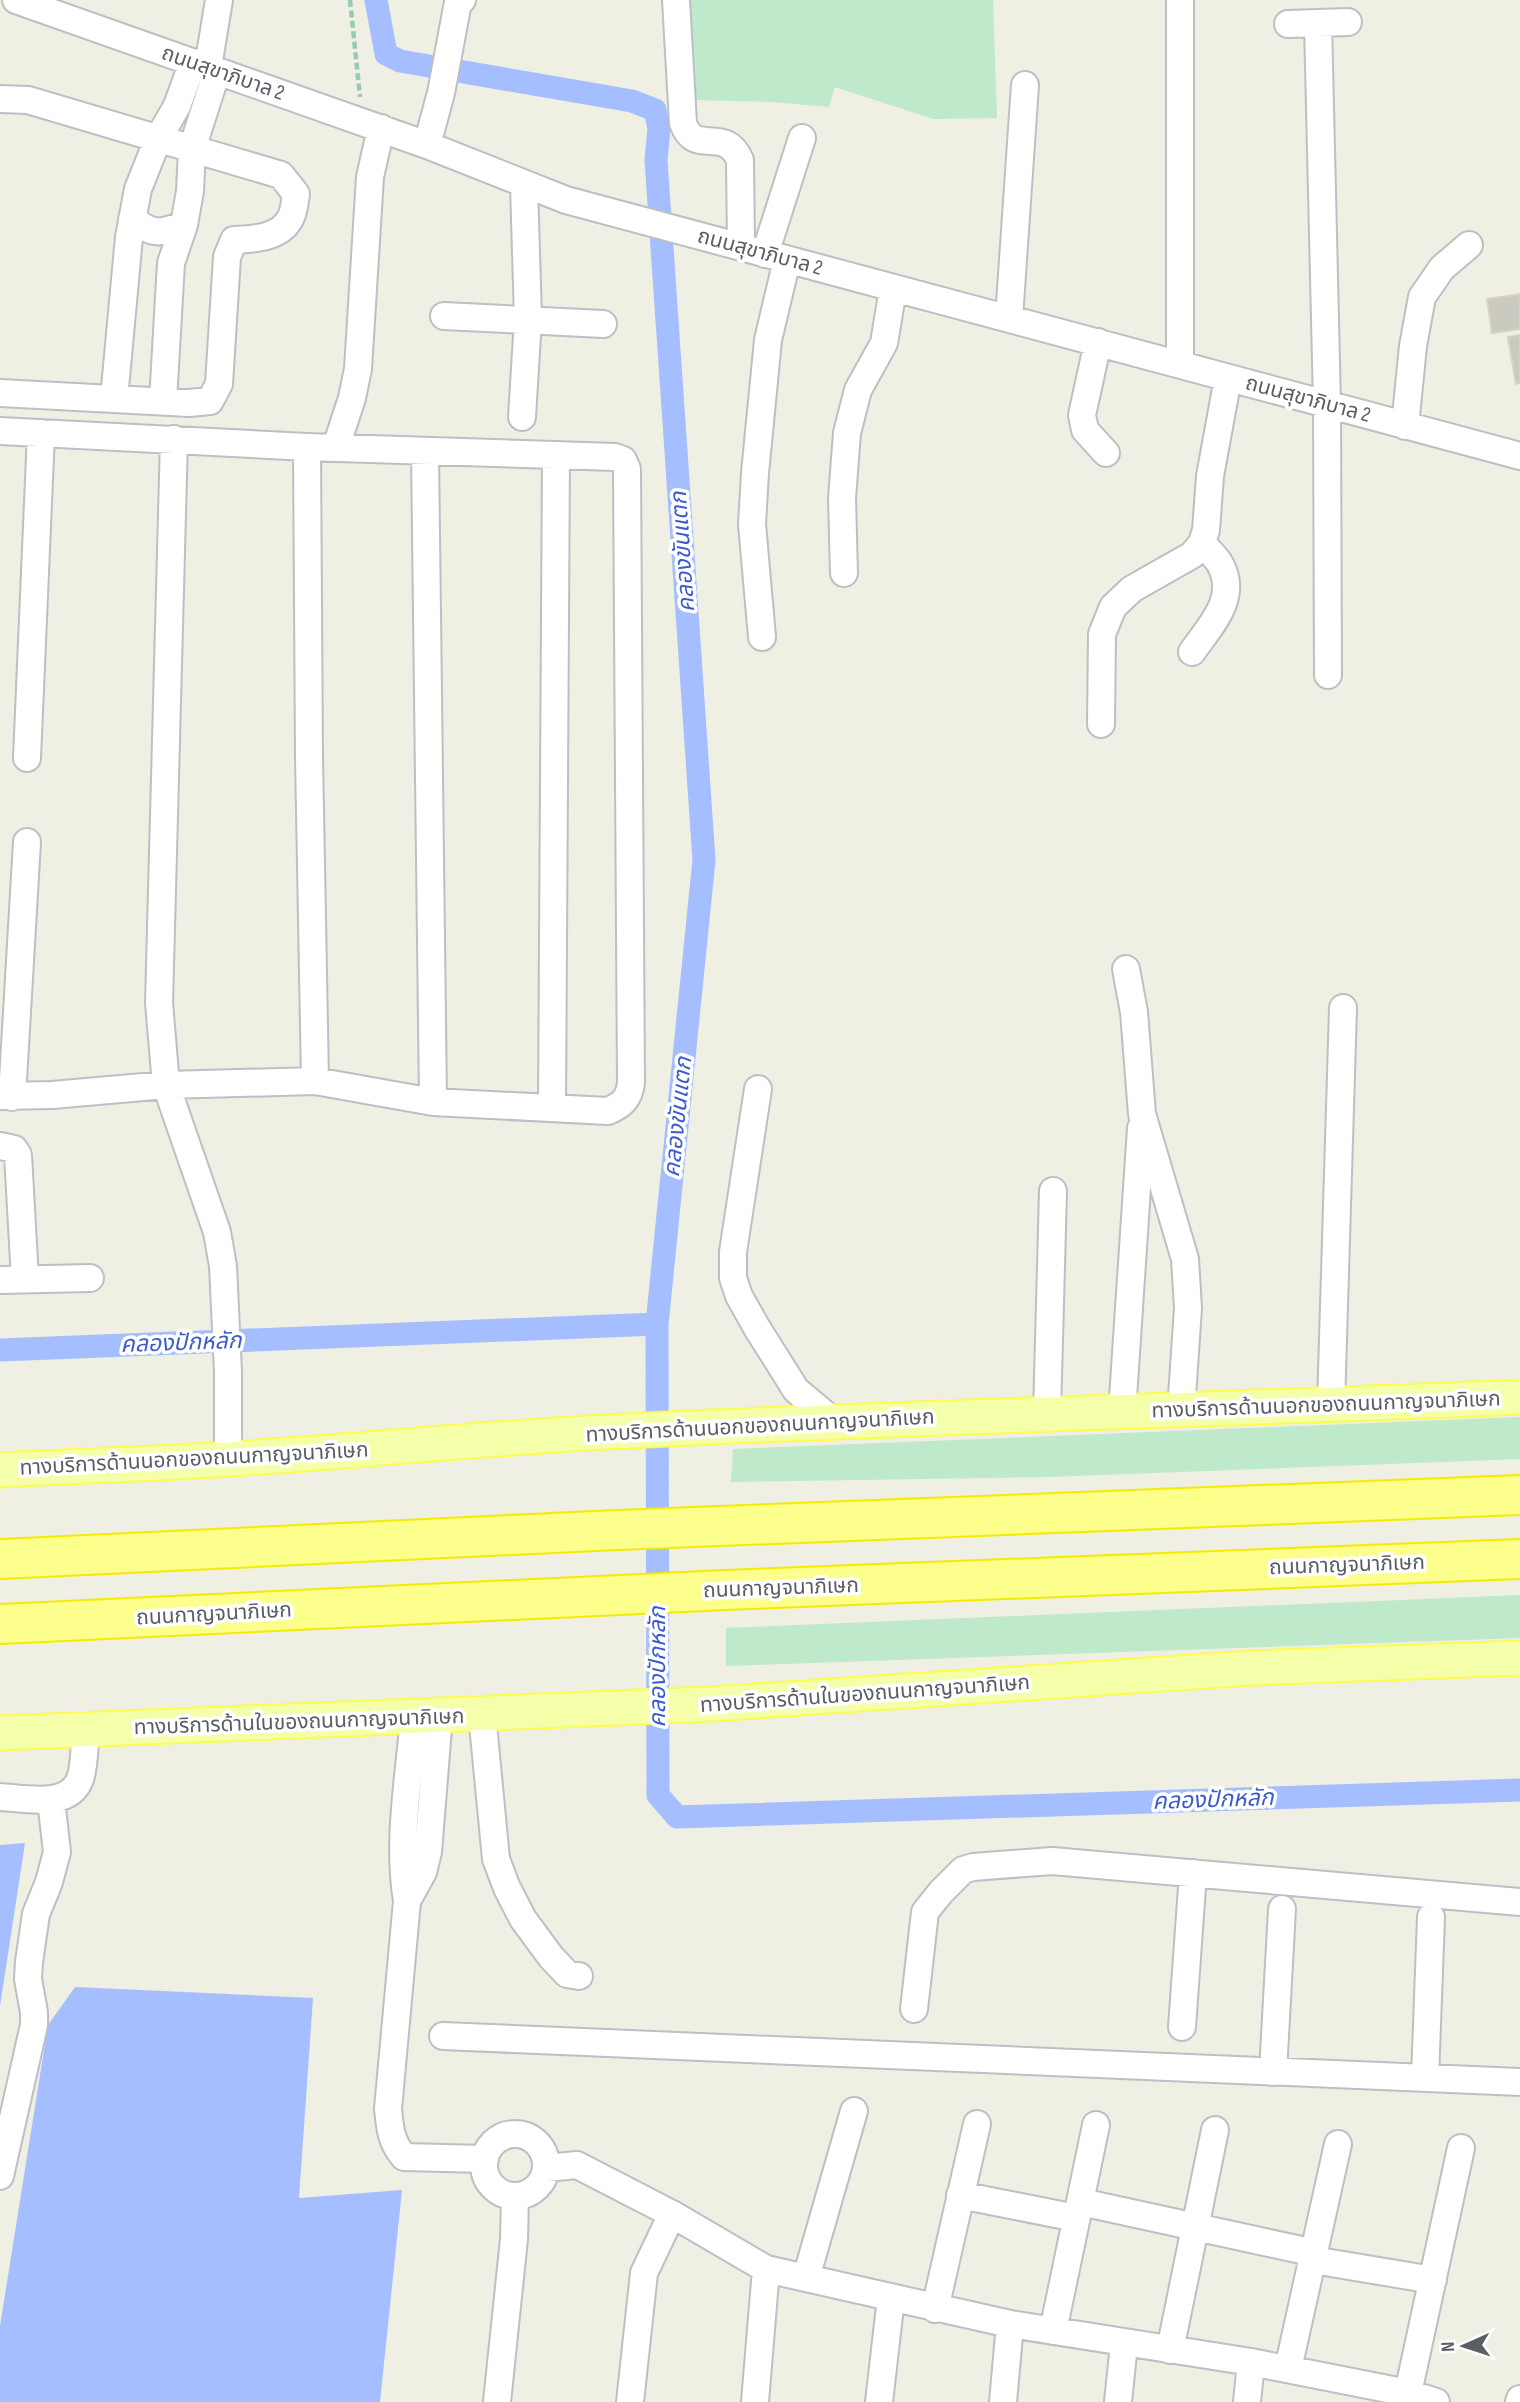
<svg xmlns="http://www.w3.org/2000/svg" width="1520" height="2402" viewBox="0 0 1520 2402" font-family="'Sofia Sans Condensed','Noto Sans Thai',sans-serif">
<rect width="100%" height="100%" fill="#efefe3"/>
<path fill="#bee9ca" d="M688 0H993L997 118 933 119 835 87 829 107 772 102 692 100Z
M1520 1417V1459L1048 1477 731 1482 733 1449Z
M1520 1595V1638L726 1666V1628Z"/>
<path fill="#a4beff" d="M25 1843 0 2006V1845Z
M75 1987 313 1998 299 2198 402 2190 380 2402H0V2326L48 2025Z"/>
<g fill="none" stroke-linecap="round" stroke-linejoin="round">
<path stroke="#a4beff" stroke-width="23" d="M376 0 386 54 400 61 632 101 655 110 659 128 656 160 704 860 657 1324 658 1795 677 1817 1520 1790
M0 1350 657 1324"/>
</g>
<path fill="#cacac0" stroke="#d5d4c1" stroke-width="2" d="M1520 294V329L1492 333 1487 299Z
M1520 335V383L1516 384 1508 337Z"/>
<g fill="none" stroke-linecap="round" stroke-linejoin="round">
<g stroke="#bdbfc6" stroke-width="30">
<path id="minor" d="M16 0 427 145 566 200 1520 456
M676 0 683 123C695 158 724 124 740 160L741 247
M1318 23 1327 404 1328 675
M1288 24 1348 22
M208 67 219 0
M0 99 28 100 281 175 296 194C295 201 294 211 291 217 281 238 255 239 234 240L227 257 219 384 210 401 189 403 0 393
M427 145 441 93 458 2 462 0
M132 219C155 236 158 233 184 225
M765 254 802 138
M444 316 603 324
M1009 318 1025 85
M1098 342 1082 415 1085 430 1106 453
M1180 364V0
M114 399 129 237 138 189 158 139 177 106 193 62
M163 401 171 263 184 225 190 191 192 149 217 71
M522 417 528 319 524 185
M1405 426 1413 346 1422 297 1442 268 1469 245
M0 431 307 447 615 457 623 460 627 469 631 1083C629 1099 622 1105 608 1111L433 1102 315 1081 166 1085 52 1095 0 1096
M174 439 159 1003 166 1085 217 1232 223 1266 228 1372V1460
M307 447 309 757 315 1081
M336 447 352 398 358 369 370 177 381 128
M425 451 433 1102
M844 573 842 498 847 433 858 390 884 343 893 289
M762 637 752 524 755 473 768 340 787 260
M1192 652C1210 626 1239 598 1220 564 1216 557 1208 550 1202 543
M1101 724 1102 634 1113 607 1132 589 1192 555 1202 543 1206 530 1210 476 1228 378
M27 758 41 433
M1126 969 1134 1012 1142 1114 1185 1259 1188 1308 1181 1411
M758 1089 733 1252V1278L739 1296 757 1328 796 1390 833 1421
M12 1097 27 842
M552 1107 556 455
M0 1146 14 1149 18 1155 25 1279
M0 1280 90 1278
M1331 1405 1343 1008
M1122 1413 1141 1128
M1047 1415 1053 1191
M482 1714 496 1859 507 1888 523 1919 551 1957 567 1974 579 1976
M414 1717C409 1778 397 1841 407 1901L388 2109C390 2129 391 2142 404 2157L485 2159
M0 1797C24 1798 69 1809 80 1779 85 1765 84 1746 86 1731
M407 1901 423 1872 428 1852 439 1716
M914 2009 925 1912 941 1892 963 1870 973 1867 1052 1861 1520 1902
M1182 2027 1193 1873
M443 2036 1520 2082
M1273 2072 1282 1909
M1425 2078 1431 1917
M484 2165a31 31 0 1 1 62 0a31 31 0 1 1-62 0Z
M546 2168 577 2165 672 2214 766 2269 1010 2324 1251 2362 1408 2393 1436 2402
M0 2176 34 2025V2012L28 1979 29 1962 36 1914 49 1882 57 1852 51 1800
M960 2195 1076 2218
M1081 2202 1315 2253
M1313 2260 1433 2280
M806 2278 854 2111
M935 2309 977 2124
M1053 2331 1096 2125
M1170 2350 1215 2130
M1288 2369 1338 2144
M1408 2393 1461 2148
M497 2402 514 2239 515 2196
M630 2402 644 2273 672 2214
M755 2402 766 2269
M879 2402 891 2298
M1003 2402 1010 2324
M1118 2402 1124 2344
M1247 2402 1251 2362
M1519 2402 1520 2399"/>
</g>
<g stroke="#fcfd4f" stroke-width="37">
<path id="major" d="M0 1470C76 1466 153 1464 229 1459 361 1451 494 1437 626 1431 924 1416 1222 1410 1520 1397
M0 1733 710 1704 1252 1668 1520 1658"/>
</g>
<g stroke="#f3ec00" stroke-width="42">
<path id="highway" d="M0 1559 617 1530 1520 1495
M0 1624 725 1590 1520 1559"/>
</g>
<path stroke="#96cab4" stroke-width="4.5" stroke-dasharray="7 3.5" stroke-linecap="butt" d="M350 0 360 97"/>
<use href="#minor" stroke="#fff" stroke-width="26"/>
<use href="#major" stroke="#f5ffa9" stroke-width="33"/>
<use href="#highway" stroke="#fcff8b" stroke-width="38"/>
</g>
<g text-anchor="middle" dominant-baseline="central" stroke-width="7" stroke-linejoin="round" paint-order="stroke">
<g font-size="21" fill="#5b5d65" stroke="#fff">
<text transform="translate(223 73) rotate(19)">ถนนสุขาภิบาล 2</text>
<text transform="translate(760 252) rotate(15)">ถนนสุขาภิบาล 2</text>
<text transform="translate(1308 399) rotate(15)">ถนนสุขาภิบาล 2</text>
<text transform="translate(1326 1405) rotate(-2)">ทางบริการด้านนอกของถนนกาญจนาภิเษก</text>
<text transform="translate(760 1426) rotate(-3)">ทางบริการด้านนอกของถนนกาญจนาภิเษก</text>
<text transform="translate(194 1459) rotate(-3)">ทางบริการด้านนอกของถนนกาญจนาภิเษก</text>
<text transform="translate(1347 1565) rotate(-2)">ถนนกาญจนาภิเษก</text>
<text transform="translate(781 1588) rotate(-2)">ถนนกาญจนาภิเษก</text>
<text transform="translate(214 1614) rotate(-3)">ถนนกาญจนาภิเษก</text>
<text transform="translate(865 1694) rotate(-4)">ทางบริการด้านในของถนนกาญจนาภิเษก</text>
<text transform="translate(299 1722) rotate(-2)">ทางบริการด้านในของถนนกาญจนาภิเษก</text>
</g>
<g font-size="23" font-style="italic" fill="#3c5acd" stroke="#fff">
<text transform="translate(683 552) rotate(-94)">คลองขันแตก</text>
<text transform="translate(678 1117) rotate(-84)">คลองขันแตก</text>
<text transform="translate(181 1343) rotate(-2)">คลองปักหลัก</text>
<text transform="translate(658 1667) rotate(-90)">คลองปักหลัก</text>
<text transform="translate(1213 1800) rotate(-2)">คลองปักหลัก</text>
</g>
</g>
<g transform="translate(1464 2346) rotate(267)" stroke="#ffffff" stroke-width="5" paint-order="stroke">
<path d="M0-5L12 26L0 18L-12 26Z" fill="#5b5d65"/>
<text y="-10" font-size="19" font-weight="bold" text-anchor="middle" fill="#5b5d65">N</text>
</g>
</svg>
